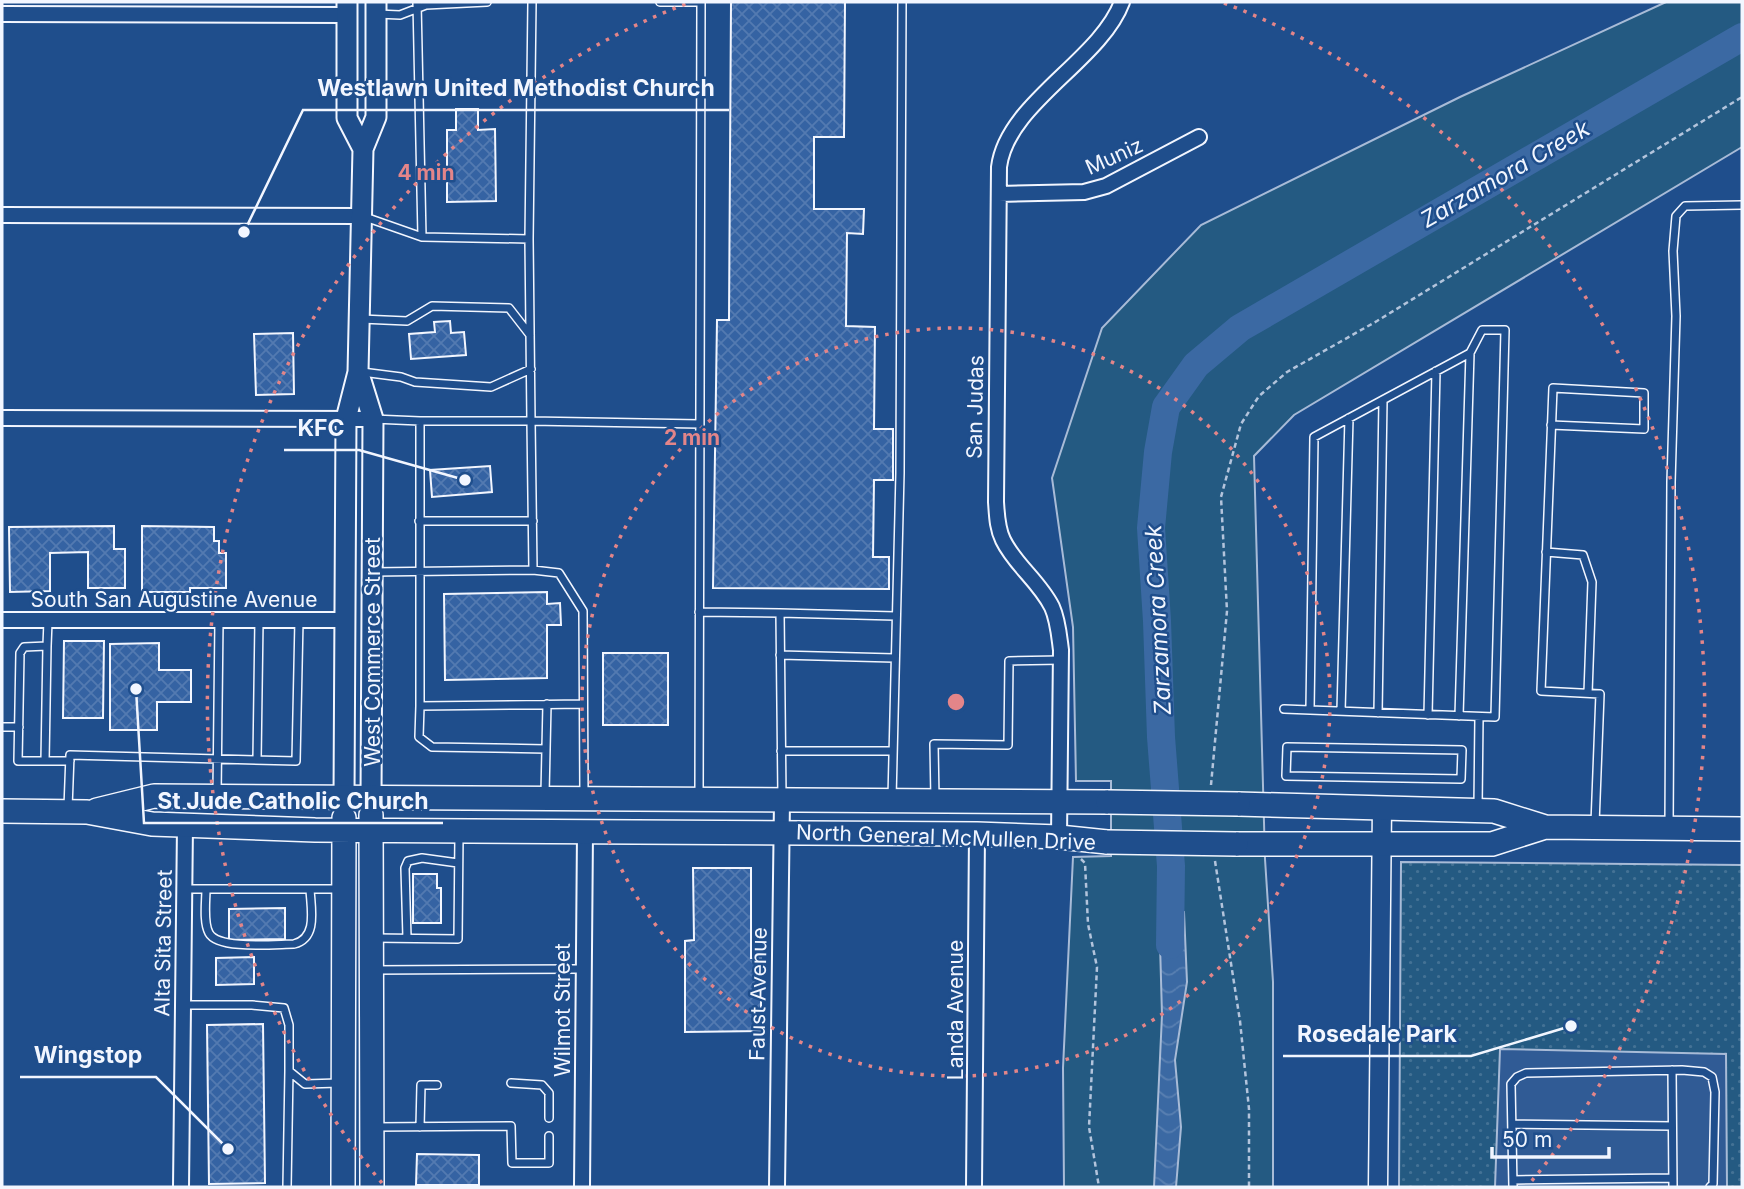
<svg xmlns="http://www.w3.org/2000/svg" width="1744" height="1189" viewBox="0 0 1744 1189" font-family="Inter,sans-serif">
<defs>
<pattern id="park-dots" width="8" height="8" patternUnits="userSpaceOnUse" patternTransform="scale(1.75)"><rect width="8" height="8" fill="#245a82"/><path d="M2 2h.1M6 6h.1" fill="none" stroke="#447295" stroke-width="1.8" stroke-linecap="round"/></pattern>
<pattern id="water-waves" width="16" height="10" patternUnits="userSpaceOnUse" patternTransform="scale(1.75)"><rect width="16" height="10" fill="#3b69a3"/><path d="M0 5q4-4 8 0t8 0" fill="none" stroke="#587fb1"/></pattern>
<pattern id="building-cross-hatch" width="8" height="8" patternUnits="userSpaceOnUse" patternTransform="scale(1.75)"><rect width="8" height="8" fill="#3563a3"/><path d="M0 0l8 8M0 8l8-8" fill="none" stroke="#537ab1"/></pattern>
</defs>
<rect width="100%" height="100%" fill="#1f4e8c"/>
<path fill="#245a82" stroke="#a8bbd7" stroke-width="2" d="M1666 2H1742V147L1294 415 1254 456 1265 859 1273 982V1187H1064L1063 1068 1073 857 1111 856V781H1076L1073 627 1052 478 1102 328 1201 225 1460 97Z"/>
<path fill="url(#park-dots)" stroke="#a8bbd7" stroke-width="2" d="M1401 862 1742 865V1187H1399Z"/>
<path fill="#305b95" stroke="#a8bbd7" stroke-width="2" d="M1500 1049 1726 1054 1727 1187H1495Z"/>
<path fill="url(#water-waves)" stroke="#a8bbd7" stroke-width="2" d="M1169 906 1184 912 1187 982 1175 1060 1181 1127 1176 1187H1154L1162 1015 1159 908Z"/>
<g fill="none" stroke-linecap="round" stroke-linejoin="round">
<path stroke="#3b69a3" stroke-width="28" d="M1170 945 1171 866 1161 737 1157 621 1151 528 1158 452 1166 407 1196 365 1240 328 1742 37"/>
</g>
<path fill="url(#building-cross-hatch)" stroke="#f2f6ff" stroke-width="2" d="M731 2H845L844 137H814V209H864L863 234 847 233 846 326 875 327 874 429H893V480H874L873 557H889V589L713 588 717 320H729Z
M456 109H478V130L495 129 496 201 447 202V130H456Z
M450 321 451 333 464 332 466 355 411 359 409 334 435 332 434 322Z
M293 333 294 394 256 395 254 334Z
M490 466 492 492 432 497 430 470Z
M114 526V549H125V588H88V552L50 553V591L10 592 9 527Z
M142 526 214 527V541H219V553H226V588H190V592H142Z
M547 592V604L560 603 561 625H547V678L445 680 444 594Z
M64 641H104L103 718H63Z
M159 643V670H191V702H157V730H110V644Z
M603 653H668V725H603Z
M693 868H751V958H761V1031L685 1032V941L694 940Z
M413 874H437V888H441V923H413Z
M285 908V939L229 940V909Z
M254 957V984L216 985V958Z
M263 1024 265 1183 209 1184 207 1025Z
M417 1154 479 1155V1185H416Z"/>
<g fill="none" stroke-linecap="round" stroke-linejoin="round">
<g stroke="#f2f6ff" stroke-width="10">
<path id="service" d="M417 2 422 237 529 239 532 2
M660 2H701L699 797
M377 14 400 15 426 5 487 2
M365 217 422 237
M529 239 531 421 700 424
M361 319 407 321 432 306 509 308 530 335
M1482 330H1505L1495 717 1310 710 1314 437 1470 353Z
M362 372 401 377 415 382 491 387 531 369
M373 419 420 421V706L583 704
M420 421H531L533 570
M1551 425 1644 429V393L1553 388 1541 691 1600 694 1595 824
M419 521H533
M1546 552 1583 555 1592 582 1588 693
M373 572 533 570 559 573 583 611 584 795
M699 612 780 613 782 797
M780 613 895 616
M47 646 48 621
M780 655 894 658
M420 706 419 737 432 747 546 749
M1284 709 1310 710
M1341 711 1349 418
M1378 713 1383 400
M1428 715 1436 371
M1459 716 1470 353
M2 727H19
M1287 747 1462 750 1461 779 1286 776Z
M781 751H892
M257 760 259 620
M45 761 47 646 24 647 20 653 18 761H70
M217 794 219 620
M545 794 547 704
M892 798 900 473 902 2
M935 799 934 744 1008 745 1009 661 1061 660
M1478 807 1479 717
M68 808 70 755 296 761 299 620
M1669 826 1671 482 1676 316 1673 251 1676 216 1685 206 1742 205
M184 889H340
M206 889C206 901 203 922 209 933 218 950 276 944 294 944 318 938 311 909 310 889
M374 938 458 939 459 835
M407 938 405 868 408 861 422 858 458 863
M373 970 583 969
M184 1005H252L284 1008 289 1025V1071L305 1084 339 1083
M1672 1070 1673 1187
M511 1083 542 1085 549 1093V1118
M1512 1124 1672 1126
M376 1127 511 1126 512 1163H549V1136
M420 1127 421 1085H437
M1513 1180 1673 1178
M287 1187 289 1071
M1513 1187 1511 1084 1517 1077 1526 1073 1682 1070 1704 1072 1712 1077 1715 1092 1713 1184 1710 1187"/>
</g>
<g stroke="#f2f6ff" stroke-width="18">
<path id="minor" d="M2 14 347 15
M999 194 1084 192 1106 186 1199 137
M2 215 361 216
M2 418 373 419
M2 620H346
M1059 837 1061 650C1059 635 1058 620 1052 607 1039 581 1015 565 1003 540 997 528 997 515 996 502L999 167C1007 103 1100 61 1122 2
M181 1187 185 825
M582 1187 585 832
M777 1187 782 801
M974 1187 977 834"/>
</g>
<g stroke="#f2f6ff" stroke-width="21">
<path id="tertiary" d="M1378 1187 1382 806"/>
</g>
<g stroke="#f2f6ff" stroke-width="23">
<path id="secondary" d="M347 2V118L363 149
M359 374 373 419 371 798
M344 798 346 419 358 372 363 149 376 117V2"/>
</g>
<g stroke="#f2f6ff" stroke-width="26">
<path id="primary" d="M1238 804 1494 811 1545 827 1742 829
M97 810 154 796 1108 802
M2 811 87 812 152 824 315 830 977 834 1059 837 1107 842
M371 815 372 1187
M1236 844H1492L1545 827
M343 1187 344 818"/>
</g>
<path stroke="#b3c4dc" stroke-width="2.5" stroke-dasharray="5 3.5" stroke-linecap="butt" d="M1211 785 1227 611 1221 497 1241 424 1259 396 1287 372 1377 321 1742 97
M1081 859 1085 863 1088 924 1097 967 1089 1127 1099 1187
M1215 861 1240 1021 1249 1109V1187"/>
<use href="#service" stroke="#1f4e8c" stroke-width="7"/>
<use href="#minor" stroke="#1f4e8c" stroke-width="14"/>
<use href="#tertiary" stroke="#1f4e8c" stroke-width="18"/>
<use href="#secondary" stroke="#1f4e8c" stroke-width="19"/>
<use href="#primary" stroke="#1f4e8c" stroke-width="23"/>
<g stroke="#f2f6ff" stroke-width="26" stroke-linecap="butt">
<path id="primary-bridge" d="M1108 802 1238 804
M1107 842 1236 844"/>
</g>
<use href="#primary-bridge" stroke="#1f4e8c" stroke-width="23"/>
</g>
<g fill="none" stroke="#e38589" stroke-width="3.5" stroke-dasharray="3.5 7">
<circle cx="956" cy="702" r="374"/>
<path d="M382 1183A749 749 0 0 1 688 3M1224 3A749 749 0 0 1 1530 1183"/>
</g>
<g text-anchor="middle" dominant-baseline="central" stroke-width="5" stroke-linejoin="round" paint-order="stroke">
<g font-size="21" fill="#f2f6ff" stroke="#1f4e8c">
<text transform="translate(1114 156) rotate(-24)">Muniz</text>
<text transform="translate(975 407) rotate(-89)">San Judas</text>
<text x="174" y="599">South San Augustine Avenue</text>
<text transform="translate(372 652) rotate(-90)">West Commerce Street</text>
<text transform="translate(946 837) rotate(2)">North General McMullen Drive</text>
<text transform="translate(163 943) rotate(-89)">Alta Sita Street</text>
<text transform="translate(758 994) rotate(-89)">Faust Avenue</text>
<text transform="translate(562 1010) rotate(-90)">Wilmot Street</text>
<text transform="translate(955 1010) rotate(-90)">Landa Avenue</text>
</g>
<g font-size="23" font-style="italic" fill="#f2f6ff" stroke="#1f4e8c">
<text transform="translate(1505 174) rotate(-30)">Zarzamora Creek</text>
<text transform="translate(1158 620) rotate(-93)">Zarzamora Creek</text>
</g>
</g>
<circle cx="956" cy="702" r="10" fill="#e38589" stroke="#1f4e8c" stroke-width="3.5"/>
<g font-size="21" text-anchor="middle" font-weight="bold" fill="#e38589" stroke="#1f4e8c" stroke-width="5" stroke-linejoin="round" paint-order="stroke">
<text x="426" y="180">4 min</text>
<text x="692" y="445">2 min</text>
</g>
<path fill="none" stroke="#f2f6ff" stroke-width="2.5" d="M244 232L303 110H729M465 480L359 450H284M136 689L144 823H443M1571 1026L1471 1056H1283M228 1149L156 1077H20"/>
<g fill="#f2f6ff" stroke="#1f4e8c" stroke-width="2.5">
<circle cx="244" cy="232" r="7"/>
<circle cx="465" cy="480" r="7"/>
<circle cx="136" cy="689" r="7"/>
<circle cx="1571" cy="1026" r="7"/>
<circle cx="228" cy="1149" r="7"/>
</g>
<g font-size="23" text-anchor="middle" font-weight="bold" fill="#f2f6ff" stroke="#1f4e8c" stroke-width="5" stroke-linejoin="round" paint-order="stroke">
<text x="516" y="96">Westlawn United Methodist Church</text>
<text x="321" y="436">KFC</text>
<text x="293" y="809">St Jude Catholic Church</text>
<text x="1377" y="1042">Rosedale Park</text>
<text x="88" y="1063">Wingstop</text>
</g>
<rect width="1744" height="1189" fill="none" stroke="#f2f6ff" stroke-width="7"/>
<path d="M1492 1147v10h117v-10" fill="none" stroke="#f2f6ff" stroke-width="3.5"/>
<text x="1502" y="1147" font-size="21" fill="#f2f6ff" stroke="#1f4e8c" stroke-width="5" paint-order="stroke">50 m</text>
</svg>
